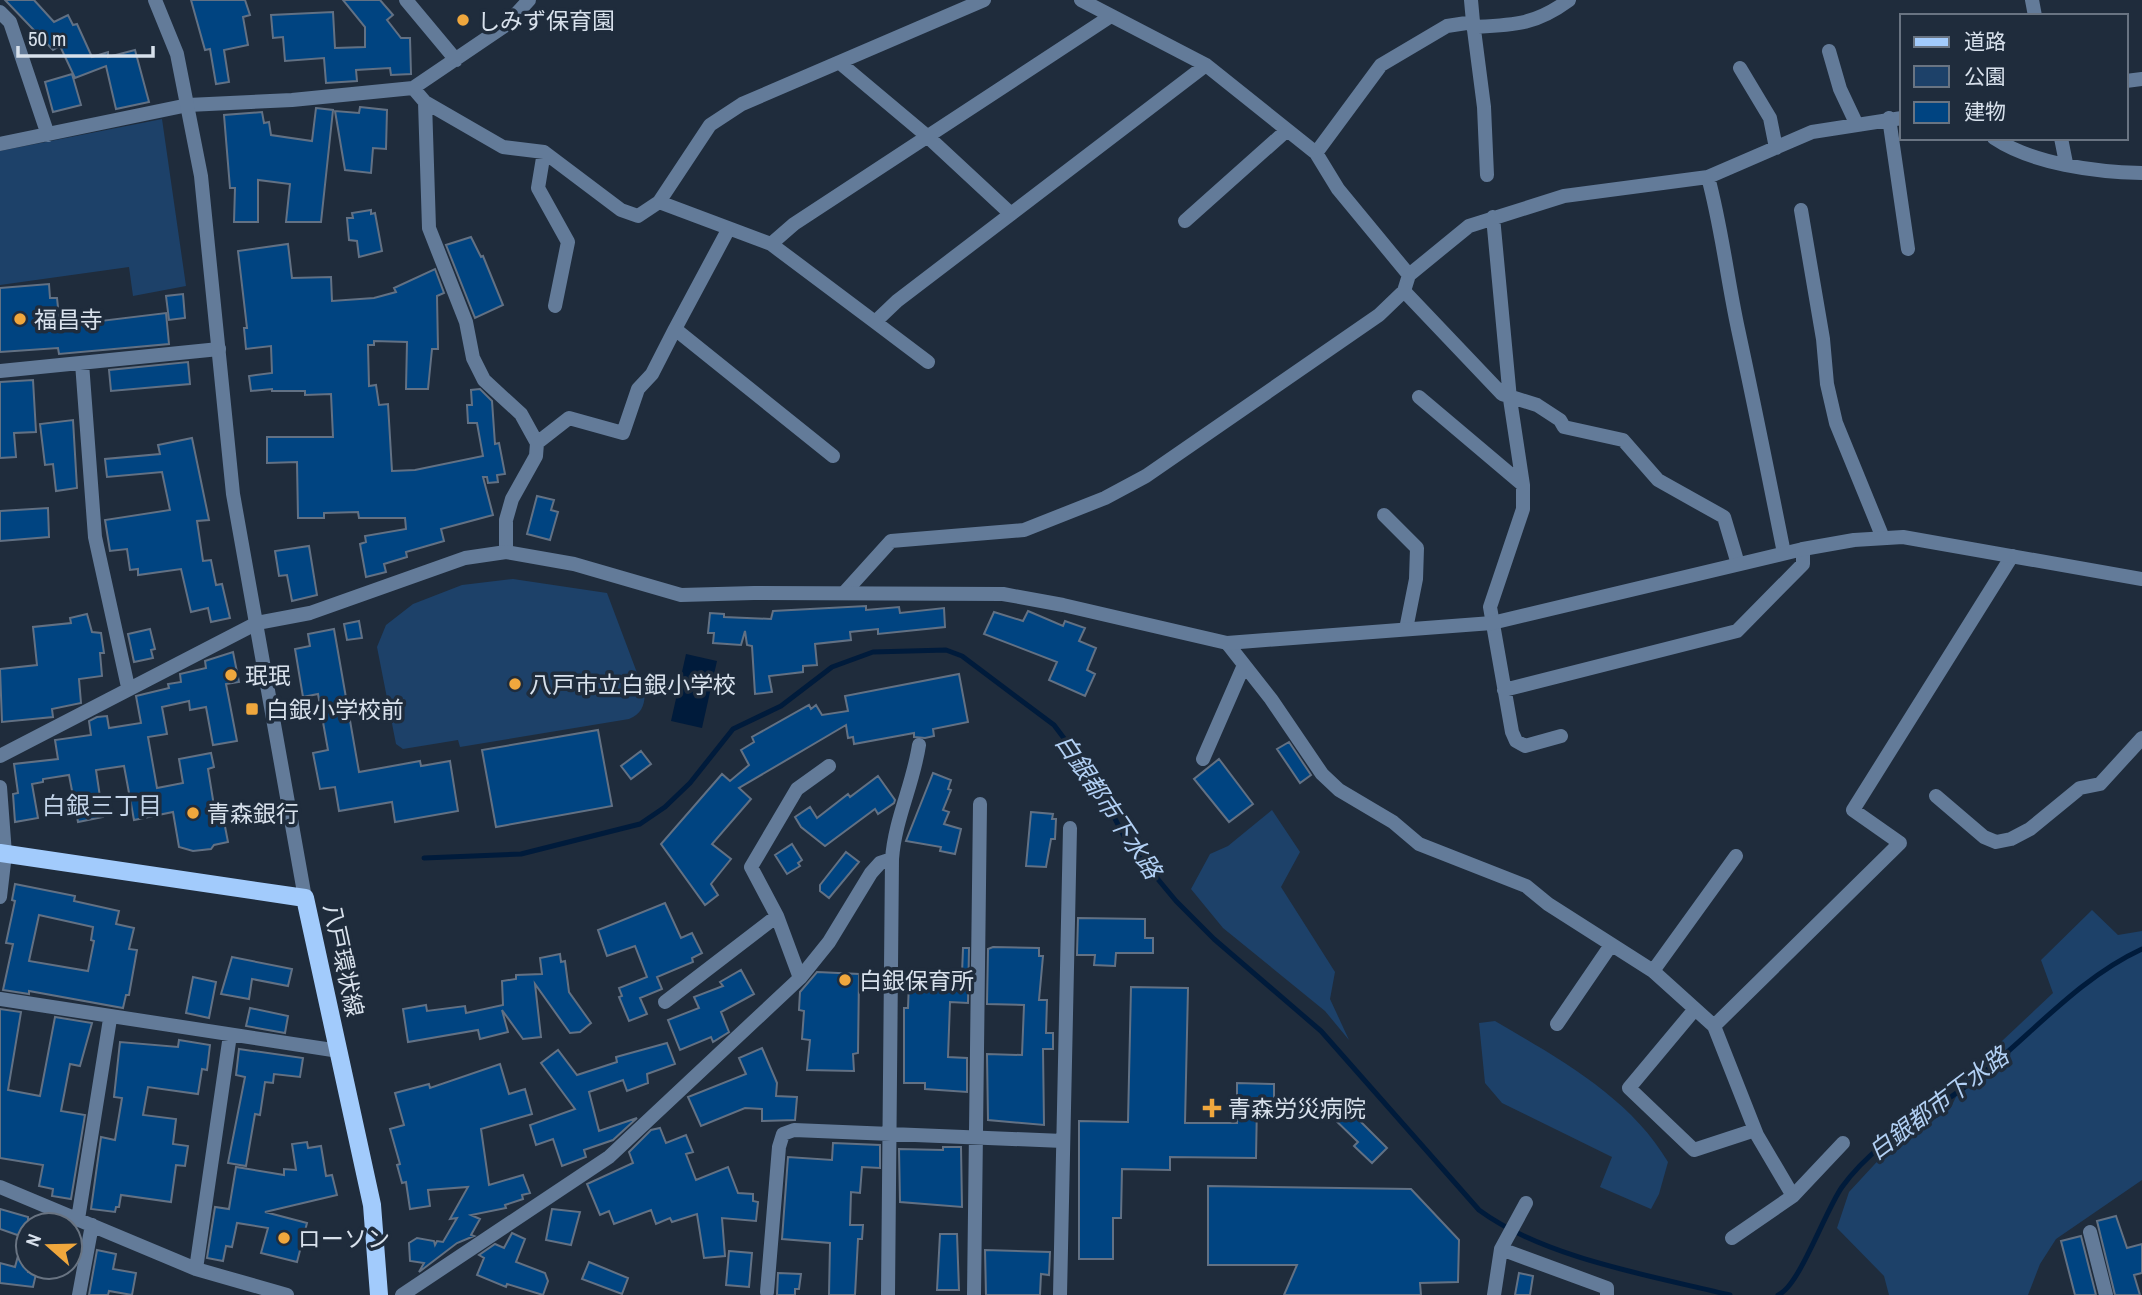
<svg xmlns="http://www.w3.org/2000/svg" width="2142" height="1295" viewBox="0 0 2142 1295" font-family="'Archivo Narrow','Noto Sans JP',sans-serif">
<rect width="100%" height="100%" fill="#1f2c3c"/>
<path fill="#1d4169" d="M162 119 186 286 133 296 129 267 0 285V151Z
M513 579 607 593 645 694C644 707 641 714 629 719L460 747 458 740 403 749 396 744 377 647 386 625 413 604 462 585Z
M1272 810 1300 852 1281 887 1335 972 1330 999 1349 1040 1325 1011 1223 928 1191 889 1210 854 1228 846Z
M2092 910 2118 935 2142 931V1180L2056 1239 2040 1264 2028 1295H1889L1884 1276 1837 1228 1849 1192 1885 1153 1950 1109 1968 1073 2053 993 2041 960Z
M1495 1021C1558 1058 1630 1097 1668 1162L1659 1194 1651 1209 1600 1187 1612 1157 1502 1103 1485 1083 1479 1023Z"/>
<path fill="#001b3b" d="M686 654 717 661 702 728 671 721Z"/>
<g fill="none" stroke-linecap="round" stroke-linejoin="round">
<path stroke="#001b3b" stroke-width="5" d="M424 858 521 854 640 824 665 807 690 783 733 729 781 706 832 667 873 652 946 650 962 656 1054 725 1094 778 1127 842 1176 901 1214 939 1321 1031 1479 1210C1544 1258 1652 1276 1730 1295
M1778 1295C1799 1287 1825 1211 1842 1187 1877 1138 1932 1114 1978 1077 2032 1034 2079 978 2142 949"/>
</g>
<path fill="#004481" stroke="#627184" stroke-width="2" fill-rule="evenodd" d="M5 0H34L54 22 68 15 73 25 77 24 92 57 108 52V57L135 50 149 102 116 109 106 66 75 78 60 46 53 50Z
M191 0H245L250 15 243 17 248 45 224 50 229 82 216 84 210 49 205 50Z
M343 0H380L393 15 387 20 401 38H410L411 74 391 75 390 68 356 70 357 81 326 83 324 58 285 61 283 37 273 38 271 15 333 12 335 48 365 47V27Z
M72 74 81 105 53 112 45 82Z
M360 107 387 110 386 149 373 148 371 173 345 170 335 111 359 113Z
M316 108 333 110 321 222H286L290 184 258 180V222H234L235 188H230L224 115 262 112 264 123 269 122 271 135 312 141Z
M371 210V214L375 213 382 251 359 257 357 241 349 240 347 218H353L352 213Z
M471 237 481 257 483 256 503 305 475 318 446 245Z
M288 244 292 278 331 277 332 301 374 298 396 292 394 288 435 269 444 293 437 296 438 349H432L428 389H406L407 342 374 341V345H368L369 386 376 385 379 405 388 404 392 471 415 470 483 456 477 423H468L467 405H472L471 390 480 389 492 401 495 444 499 443 505 474 497 475 498 482 488 483 487 477H483L493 515 441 529 444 541 406 552 407 557 384 564 386 572 366 577 360 544 366 542 365 536 406 529 405 518H359L358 512 324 513V518H298L297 462 267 463V437H333L331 394 305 395V391H272V389L251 391 249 376 272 373 271 346 246 349 244 328H247L238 251Z
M49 284 50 298H57L60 326 166 313 169 344 59 354 58 348 0 352V288Z
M183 294 185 318 169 320 166 296Z
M188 362 190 384 111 391 109 370Z
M33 380 36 432 14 433 16 457 0 458V382Z
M73 420 77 488 56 491 53 464 45 465 40 424Z
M192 438 209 520 197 521 203 561 211 560 216 585 222 584 230 618 211 622 208 608 191 612 181 569 138 575V569L130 570 127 549 110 551 105 520 170 510 162 472 107 477 105 459 160 454 158 445Z
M537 496 554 500 551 510 558 512 550 540 527 534Z
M48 508 49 537 0 541V511Z
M309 546 317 595 292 601 287 575 279 576 275 551Z
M866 606V610L899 607 900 613 944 608 945 627 878 634V629L850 632 851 640 815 644 817 665 803 666V672L769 676 772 692 755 694 752 646 747 645 745 631 741 645 713 643 714 633H708L710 613 724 614V617L771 619 773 611Z
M1028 611 1063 626 1065 621 1085 628 1079 641 1096 648 1087 670 1095 674 1085 696 1049 680 1057 662 984 634 994 612 1023 621Z
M87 614 92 632 101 633 104 653H100L102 676 79 679 81 703 52 709 53 717 2 722 0 669 37 665 33 627 71 623 70 618Z
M359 621 362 638 347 640 344 624Z
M150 629 155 649 151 650 153 658 134 662 128 634Z
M334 629 359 772 420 761 421 766 450 761 458 811 395 822 392 802 339 811 335 787 320 789 313 753 328 750 318 694 303 697 295 649 310 646 308 634Z
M233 652 239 682 226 684 237 741 213 745 206 707 190 710 189 701 162 707 167 734 148 737 157 788 183 783 179 759 211 753 214 767 208 769 215 812 222 811 228 842 214 845 211 849 193 851 179 847 173 812 134 820 124 766 96 770 103 817 78 822 69 775 43 779V782L32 784 38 818 15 822 13 794 18 793 14 764 58 759 55 740 91 735 89 721 97 717 107 716 109 728 141 723 136 696 169 688 168 684 181 682 180 674 206 668 205 661Z
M959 674 968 722 933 729 934 736 925 738 914 737V733L854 744 853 737 848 738 846 725 739 788 751 799 712 844 731 859 711 884 718 895 705 905 661 844 722 774 730 781 749 765 741 750 754 742 752 737 809 705 811 709 816 705 822 715 848 711 845 696Z
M598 730 612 806 496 827 482 750Z
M1289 742 1311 775 1300 783 1277 749Z
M641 751 651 764 631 779 621 766Z
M1219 759 1253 804 1229 822 1194 779Z
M933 773 951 780 948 789 951 790 943 810 949 812 944 824 961 829 955 854 940 851 941 847 906 841Z
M878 776 895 800 894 803 878 814 875 809 825 846 801 827 795 817 810 807 817 818 848 794 850 797Z
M1031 812 1053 814 1052 819H1056L1055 839H1051L1046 867 1026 866Z
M792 844 802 860 798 863 800 866 787 874 775 855Z
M846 852 859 862 829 898 820 891V885Z
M15 884 75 896 74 901 119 911 116 924 134 928 129 949 137 950 129 995H126L123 1008 29 991V994L3 990 13 944 6 943 15 901 12 900ZM39 915 93 927 91 940 94 941 88 971 29 961Z
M665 903 681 938 692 933 702 953 692 958 693 962 657 977 662 989 640 998 647 1014 629 1021 619 997 622 996 619 988 647 977 635 946 607 956 598 930Z
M1078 918 1145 919V938H1153V953H1116L1115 966 1094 965 1095 955H1077Z
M993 947 1039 948V956H1043L1039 1000H1047L1046 1033H1053V1049H1043L1044 1125 988 1120 987 1054 1022 1055 1024 1005 987 1004 988 949Z
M963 948H969L968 1003 950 1002 948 1057 967 1058V1092L925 1089V1083H904V1008H908L909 982 941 980V974H962Z
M560 954 561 962 565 961 569 992 591 1023 580 1032 570 1033 535 984 541 1037 523 1039 502 1010 508 1032 480 1039 478 1030 408 1042 403 1009 426 1005 427 1011 465 1006 466 1013 503 1005 502 981 516 979V975L542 974 540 958Z
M232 957 292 969 288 986 252 979 249 999 221 994Z
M741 970 754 994 721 1012 729 1032 713 1042 711 1037 680 1050 668 1020 699 1008 694 997 723 986 720 982Z
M817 972 859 974 858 1053 853 1054 854 1071 807 1070 810 1040 802 1039 804 1011 799 1010 800 992Z
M193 977 216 982 209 1018 186 1013Z
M1131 987 1188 988 1185 1123H1237V1083L1274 1084V1103H1257L1256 1158 1170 1157V1170L1122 1169 1121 1218H1113V1259H1079V1121L1128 1122Z
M250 1008 288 1016 285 1033 246 1026Z
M0 1009 21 1012 8 1090 40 1096 55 1017 92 1023 80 1066 70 1064 61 1111 85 1115 71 1199 52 1196 53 1189 39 1186 43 1165 0 1158Z
M179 1040 210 1045 207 1070 202 1069 198 1094 148 1087 143 1115 176 1119 173 1144 188 1146 185 1166 176 1165 171 1202 121 1195 119 1207H116L115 1212 91 1209 101 1137 115 1140 122 1098 114 1097 120 1042 178 1047Z
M667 1043 675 1064 647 1074 648 1083 627 1091 623 1080 589 1092 599 1131 637 1118 613 1140 584 1150 586 1157 562 1166 553 1139 536 1145 530 1125 575 1109 541 1063 558 1050 577 1075 617 1062 616 1057Z
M762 1048 777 1083 776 1096 797 1097 795 1120 762 1121V1109L745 1108 701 1126 688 1097 746 1074 739 1058Z
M239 1049 303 1058 300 1077 274 1074 273 1083 265 1082 260 1115 255 1114 246 1166 228 1163 245 1077 236 1075Z
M500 1064 509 1094 525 1089 532 1114 481 1129 489 1185 523 1175 530 1193 522 1195 523 1199 505 1205 506 1208 471 1215 480 1219 471 1235 474 1236 457 1243 419 1272 424 1263 410 1261 409 1243 417 1238 434 1241 435 1245 437 1241 443 1242 457 1218 450 1219 468 1187 428 1190 430 1206 410 1209 406 1182 402 1183 397 1165 400 1164 390 1129 404 1125 395 1093 429 1084 430 1088Z
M1343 1098 1360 1115 1357 1118 1387 1148 1372 1163 1354 1146 1358 1142 1328 1113Z
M660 1128 666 1143 686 1135 693 1152 686 1154 696 1180 728 1167 738 1193 753 1194V1201L758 1202 756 1221 722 1218 725 1256 704 1258 697 1214 672 1222 670 1218 656 1224 651 1210 614 1224 609 1211 600 1215 587 1184 633 1163 629 1152 651 1130Z
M307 1142 308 1148 321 1146 326 1176 332 1175 337 1195 265 1212 307 1223 297 1262 261 1253 268 1228 237 1223 232 1247 226 1246 223 1261 207 1258 215 1207 229 1209 236 1167 284 1175V1169L296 1170 292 1144Z
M833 1143 880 1145V1168L862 1167 860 1193 851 1192 850 1225H863L862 1239H858L855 1295H829L830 1243 782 1239 788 1157 832 1160Z
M943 1147H961L962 1207 900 1202 899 1149 943 1150Z
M1208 1186 1411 1189 1459 1240 1458 1282 1420 1283 1421 1295H1284L1297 1265H1208Z
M0 1209 28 1217V1272L36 1274 33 1287 0 1283V1263L15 1267 23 1237 0 1229Z
M552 1209 580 1212 571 1245 546 1240Z
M2116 1216 2127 1248 2142 1244V1273L2134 1275 2140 1295H2115L2097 1221Z
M512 1233 525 1239 516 1262 545 1273 548 1281 543 1295 507 1284 506 1287 477 1275 484 1258 479 1255 495 1244 504 1248Z
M940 1234H957L959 1290H937Z
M2081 1236 2096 1295H2075L2061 1241Z
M97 1250 116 1254 113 1269 136 1273 132 1295 109 1291 108 1295H89Z
M985 1250 1050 1252 1049 1275 1041 1274 1040 1295H986Z
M729 1251 752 1253 749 1287 726 1285Z
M589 1262 628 1278 622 1294 582 1279Z
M778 1273 801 1274 799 1289H795V1295H777Z
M1519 1273 1533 1276 1530 1295H1515Z"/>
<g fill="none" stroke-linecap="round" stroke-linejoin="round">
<path stroke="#637b99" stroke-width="14" d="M406 0 456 60
M1081 0 1206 65 1316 153 1381 65 1447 26 1473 22 1471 0
M2032 0 2035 16
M0 12 10 22 48 135
M1473 22 1484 107 1487 175
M1473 27C1514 25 1535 25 1569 0
M1829 51 1840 89 1856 123
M840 63 927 136 1011 214
M1740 68 1770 118 1776 148
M2126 81 2142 79
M413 88 425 102 503 147 544 152 621 210 638 216 659 202 710 125 742 104 984 0
M425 102 429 228 466 322 473 358 484 380 521 414 537 443 536 456 512 499 506 520V552
M1889 118 1908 249
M1994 138C2033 164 2095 172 2142 173
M2061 138 2066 163
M0 144 188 105 292 100 413 88 506 25 529 0
M544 152 538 188 568 242 555 306
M1316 153 1338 189 1409 275
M1708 177C1722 229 1727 278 1738 329 1754 403 1769 478 1784 553
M659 202 771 244 875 322 897 301 1206 65
M1801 210 1823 339 1827 384 1836 423 1883 538
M1493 217 1510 399 1523 485V509L1490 607 1512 732 1516 741 1525 746 1561 736
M1185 221 1286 131
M728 230 675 329 833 456
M771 244 794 224 1111 16
M1404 291 1502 394 1537 405 1560 420 1564 427 1623 440 1658 480 1724 517 1738 564
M875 322 928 362
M82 363 95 537 128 687
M0 371 219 349
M1419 397 1523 485
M537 443 569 418 623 433 638 389 652 374 675 329
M1384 515 1417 548 1416 579 1406 629
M844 593 891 541 1024 530 1105 498 1146 476 1379 315 1404 291 1409 275 1469 226 1564 196 1708 177 1812 132 1902 118
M1227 643 1271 699 1322 774 1339 790 1393 822 1419 844 1526 886 1548 904 1653 971 1714 1026 1757 1135 1793 1196 1843 1143
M1504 690 1737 631 1803 564V549
M0 756 257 623
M1203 759 1244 665
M0 787 5 854 0 897
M1936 796 1984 837 1996 842 2011 839 2030 829 2080 788 2100 784 2142 738
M892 859C895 819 913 785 919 745
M1653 971 1736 856
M800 978 777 916 751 867 797 789 829 766
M0 999 339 1051
M665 1002 777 916
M1695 1009 1629 1088 1694 1150 1755 1130
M1557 1024 1611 945
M1714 1026 1900 843 1853 810 2012 556
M0 1187 196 1269 287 1295
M78 1219 110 1019
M2090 1232 2106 1295
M1732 1238 1793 1196
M1501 1249 1607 1288V1295
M196 1269 230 1035
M767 1292 779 1147 783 1134 794 1130 1063 1141
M79 1295 92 1225
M402 1295 609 1157 800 978 829 942 871 873 880 863 892 859 888 1295
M974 1295 980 804
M1060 1295 1070 828
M1494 1295 1501 1249 1526 1203"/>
<path stroke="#637b99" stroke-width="14" d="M155 0 177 54 201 176 233 494 305 898
M257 623 310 613 465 558 506 552 574 564 681 595 754 593 1003 594 1063 605 1227 643 1492 623 1803 549 1854 540 1903 537 2142 579"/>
<path stroke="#a2cbfc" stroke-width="18" d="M0 853 305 898 372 1205 379 1295"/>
</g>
<g fill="#efa73d" stroke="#1f2c3c" stroke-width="2.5">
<circle cx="463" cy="20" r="7"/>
<circle cx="20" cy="319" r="7"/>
<circle cx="231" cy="675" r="7"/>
<circle cx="515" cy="684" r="7"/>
<rect x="245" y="702" width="14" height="14" rx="3.5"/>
<circle cx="193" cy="813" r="7"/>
<circle cx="845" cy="980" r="7"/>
<path d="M1208.5 1097.5h7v7h7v7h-7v7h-7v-7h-7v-7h7z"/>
<circle cx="284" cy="1238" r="7"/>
</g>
<g text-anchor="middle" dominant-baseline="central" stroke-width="7" stroke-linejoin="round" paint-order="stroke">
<g font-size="23" fill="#d8e1ec" stroke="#1f2c3c" text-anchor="start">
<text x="477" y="20">しみず保育園</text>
<text x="34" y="319">福昌寺</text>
<text x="245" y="675">珉珉</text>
<text x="529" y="684">八戸市立白銀小学校</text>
<text x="266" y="709">白銀小学校前</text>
<text x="207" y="813">青森銀行</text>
<text x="859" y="980">白銀保育所</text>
<text x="1228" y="1108">青森労災病院</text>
<text x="298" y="1238">ローソン</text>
</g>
<g font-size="23" fill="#d8e1ec" stroke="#1f2c3c">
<text transform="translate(344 960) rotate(78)">八戸環状線</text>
</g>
<g font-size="24" fill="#c2d3e8" stroke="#1f2c3c">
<text x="102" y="805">白銀三丁目</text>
</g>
<g font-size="24" font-style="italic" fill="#b2d0f4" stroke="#1f2c3c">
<text transform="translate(1109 806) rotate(56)">白銀都市下水路</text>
<text transform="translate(1938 1103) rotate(-37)">白銀都市下水路</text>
</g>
</g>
<rect x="1900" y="14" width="228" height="126" fill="#1f2c3c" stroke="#697482" stroke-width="2"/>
<rect x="1914" y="37" width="35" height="10" fill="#a2cbfc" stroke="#697482" stroke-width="2"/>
<text x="1964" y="49" font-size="21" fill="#d8e1ec">道路</text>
<rect x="1914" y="66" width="35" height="21" fill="#1d4169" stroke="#697482" stroke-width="2"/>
<text x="1964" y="84" font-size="21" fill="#d8e1ec">公園</text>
<rect x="1914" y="102" width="35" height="21" fill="#004481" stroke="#697482" stroke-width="2"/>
<text x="1964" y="119" font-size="21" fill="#d8e1ec">建物</text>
<g transform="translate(49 1246) rotate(290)"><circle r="33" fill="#1f2c3c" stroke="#697482" stroke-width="2"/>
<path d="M0-5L12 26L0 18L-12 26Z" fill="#efa73d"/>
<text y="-10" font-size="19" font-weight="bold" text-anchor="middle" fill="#d8e1ec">N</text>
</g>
<path d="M18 46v10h135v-10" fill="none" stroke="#d8e1ec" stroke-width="3.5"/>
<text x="28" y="46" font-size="21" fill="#d8e1ec" stroke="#1f2c3c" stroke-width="5" paint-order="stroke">50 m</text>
</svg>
